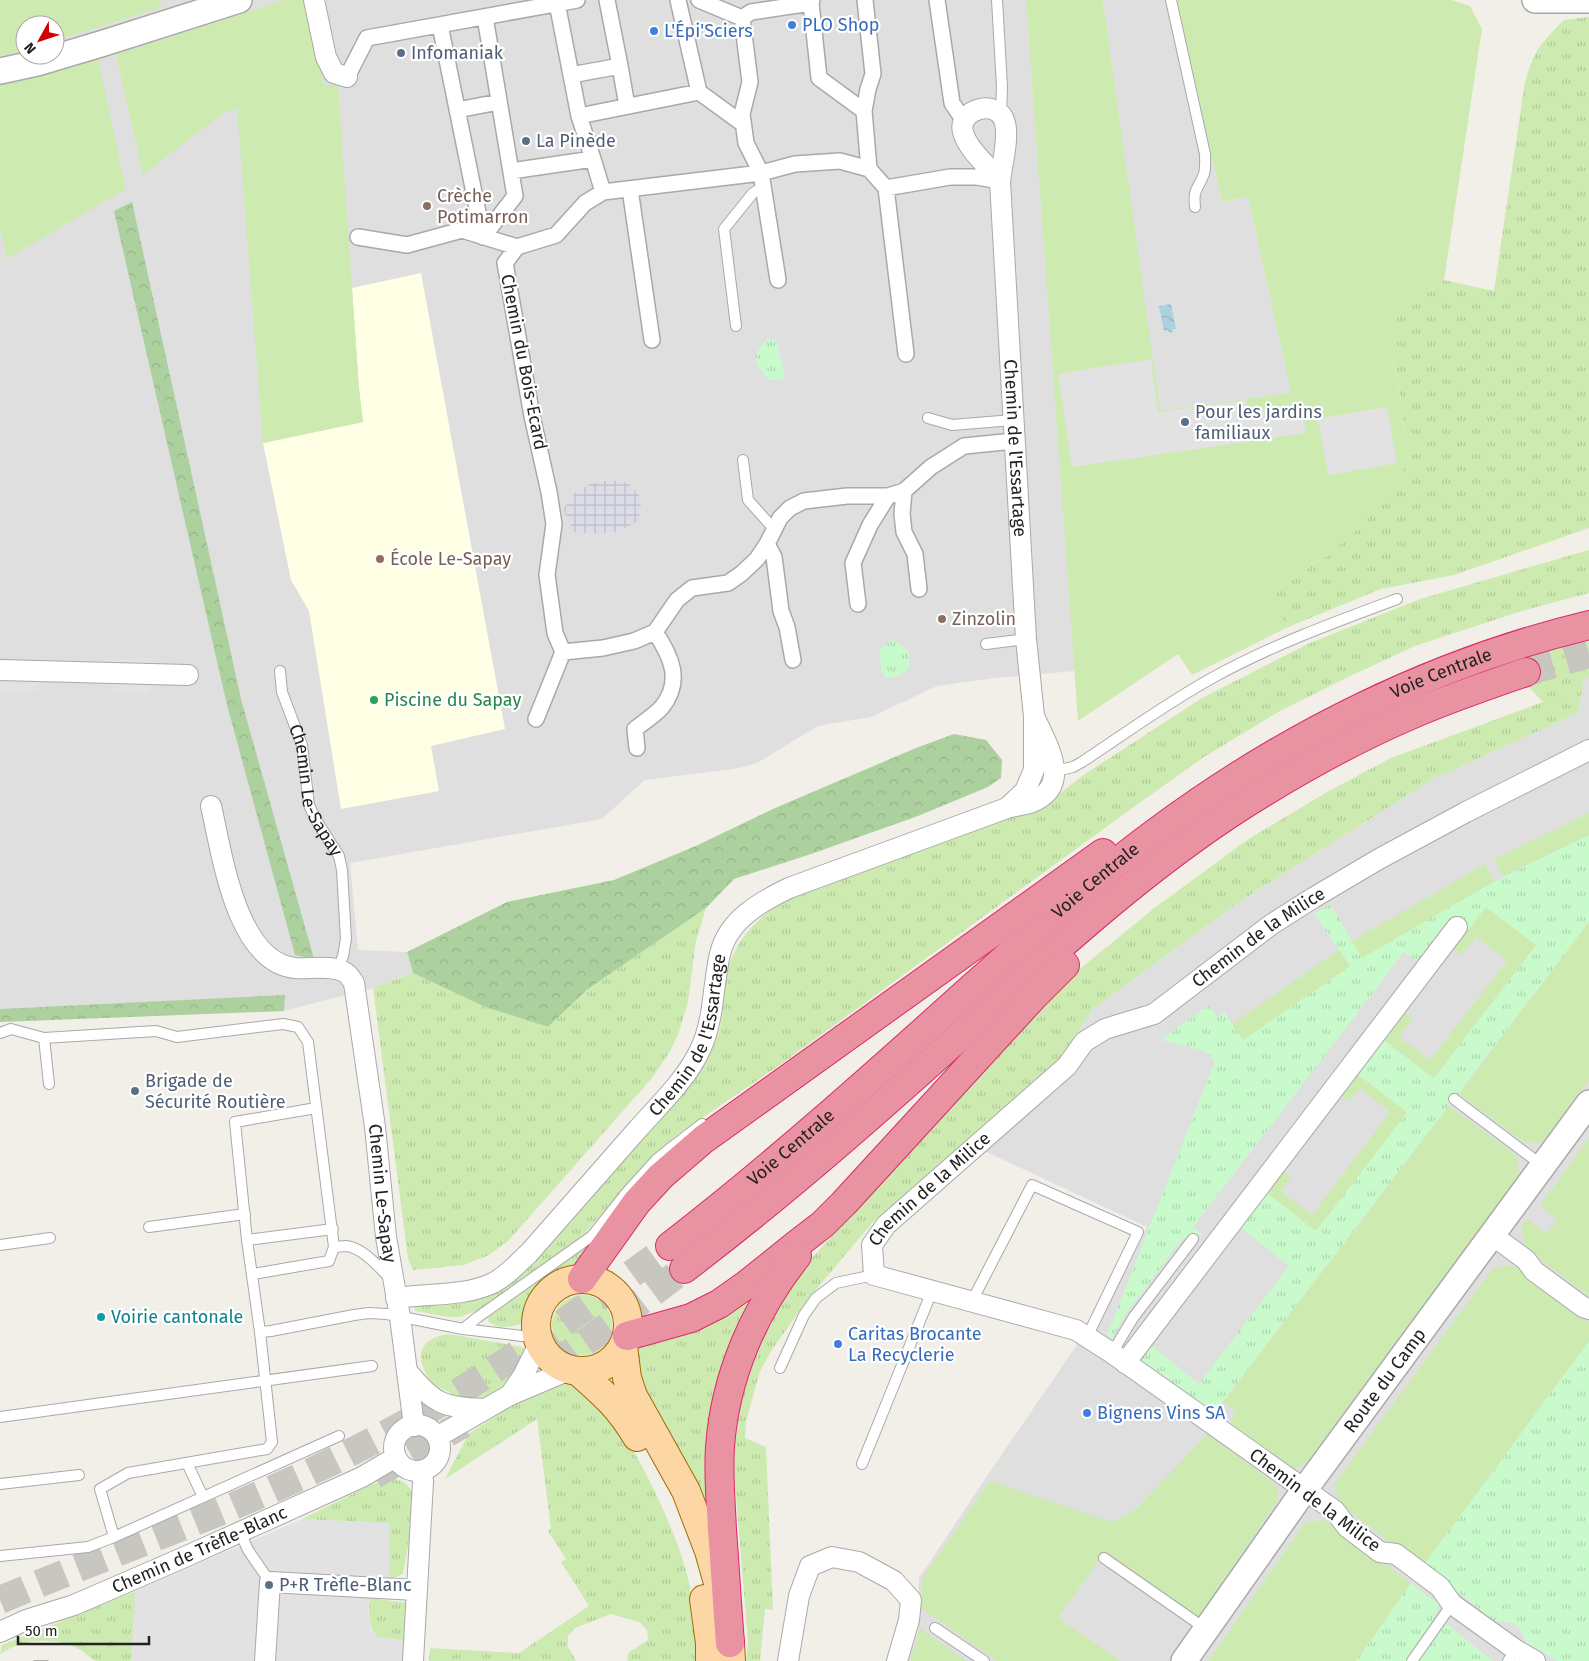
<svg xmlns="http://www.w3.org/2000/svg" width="1589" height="1661" viewBox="0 0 1589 1661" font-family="'Fira Sans',sans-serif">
<defs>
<pattern id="grass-tufts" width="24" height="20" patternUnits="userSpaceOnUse" patternTransform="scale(1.25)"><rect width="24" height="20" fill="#cdebb0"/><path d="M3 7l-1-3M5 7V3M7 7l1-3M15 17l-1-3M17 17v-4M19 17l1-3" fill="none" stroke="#b0c997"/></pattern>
<pattern id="forest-crowns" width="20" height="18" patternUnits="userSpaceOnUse" patternTransform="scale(1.25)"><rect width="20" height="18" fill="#add19e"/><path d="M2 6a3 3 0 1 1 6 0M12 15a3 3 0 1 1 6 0" fill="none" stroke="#95b388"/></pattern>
<pattern id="park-tufts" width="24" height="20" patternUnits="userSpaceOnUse" patternTransform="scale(1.25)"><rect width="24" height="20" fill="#c8facc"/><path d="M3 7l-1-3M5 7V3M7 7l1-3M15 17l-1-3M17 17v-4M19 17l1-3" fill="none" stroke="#acd6af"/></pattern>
<pattern id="plaza-grid" width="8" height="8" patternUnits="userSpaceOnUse" patternTransform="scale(1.25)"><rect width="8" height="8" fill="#dddde8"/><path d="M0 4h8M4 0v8" fill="none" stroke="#bdbdc7"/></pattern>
<pattern id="water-waves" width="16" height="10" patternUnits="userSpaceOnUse" patternTransform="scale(1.25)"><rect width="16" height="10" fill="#aad3df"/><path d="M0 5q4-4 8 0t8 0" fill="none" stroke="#92b5bf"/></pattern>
</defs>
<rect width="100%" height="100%" fill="#f2efe9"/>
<path fill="#e0dfdf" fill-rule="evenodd" d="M0 0H1026L1075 671 996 678 937 686 871 717 818 726 757 763 734 769 645 780 602 819 350 863 358 950 407 952 413 973 373 988 284 1011 0 1022ZM25 25H55V55H25Z
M1103 0H1176L1222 202 1248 197 1291 393 1159 410Z
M1589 677V1661H908L918 1631 919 1578 989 1473 1079 1342 1147 1227 965 1142 1057 1063 1092 1010 1239 902 1433 779 1578 713 1584 678Z"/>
<path fill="#ffffe5" d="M421 273 505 729 431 746 439 791 341 809 309 611 291 580 263 443 363 422 359 389 352 288Z"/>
<path fill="url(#grass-tufts)" d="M1589 17V528L1454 575 1381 589 1288 627 1267 596 1326 556 1364 524 1409 462 1400 393 1389 342 1392 312H1400L1444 280 1494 291 1524 88C1532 53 1539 45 1564 20Z
M1589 550V593L1525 610 1415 646 1350 676 1280 711 1204 757 1135 806 784 1062 673 1138 642 1168 586 1232 570 1246 481 1309 460 1317H448L415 1311V1304L506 1286 520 1276 696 1076C709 1058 719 1040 722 1017 724 1004 723 992 725 979 733 940 760 914 793 896L1046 804 1085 774 1202 698 1310 643 1420 599Z
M1589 641V677L1584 678 1578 713 1433 779 1239 902 1092 1010 1057 1063 874 1221 808 1299 771 1351 759 1374 746 1422 745 1438 766 1447 773 1610 765 1609 760 1661H746L748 1642 733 1460 741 1397 768 1325 809 1261 1063 983 1153 909 1247 840 1327 792 1391 758 1543 702 1528 686 1536 682 1528 656Z
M706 908 696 941 688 1002 678 1035 669 1053 652 1078 509 1240 489 1255 464 1265 413 1270 408 1259 373 988 413 973 485 1007 548 1027 588 989Z
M592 1243C589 1247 587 1254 584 1257 578 1264 568 1266 560 1269 535 1279 525 1299 522 1324 509 1327 499 1330 488 1321L489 1315 492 1312Z
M752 1292 759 1297 711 1506 706 1510 631 1367 637 1350 641 1344Z
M552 1325a30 30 0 1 1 60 0a30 30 0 1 1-60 0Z
M449 1334 522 1347 526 1351 510 1382 499 1390 488 1396 473 1401 449 1399 451 1393C446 1390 438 1388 434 1384 429 1380 425 1373 423 1367 415 1347 430 1336 449 1334Z
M559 1382C616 1386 676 1529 688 1578 695 1605 696 1633 697 1661H628L627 1659 628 1653 648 1640 647 1630 639 1622 611 1614 575 1628 568 1636V1646L576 1661H429L430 1648 519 1653 589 1606 561 1562 566 1559 548 1531 551 1528 537 1419 445 1479 469 1433 541 1388Z
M385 1478C397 1479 406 1480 412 1492L409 1540 403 1574 389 1580 302 1519Z
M235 1548 131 1661C121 1661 107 1661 97 1661 91 1660 86 1653 81 1650 55 1636 24 1638 0 1654L2 1645 168 1578Z
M370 1598 408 1603 406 1641 377 1637C368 1625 368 1612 370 1598Z"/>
<path fill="url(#forest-crowns)" d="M132 202 241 699 314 959 295 955 227 705 114 211Z
M954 734 986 740 1002 760 1001 778 988 787 918 816 811 854 734 879 706 908 588 989 548 1027 485 1007 413 973 407 952 507 902 614 880 698 845 775 808 916 748Z
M285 995 284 1011 0 1022V1009Z"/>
<path fill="url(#park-tufts)" d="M768 339 776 341 785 375 782 380H770C753 363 750 357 768 339Z
M891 640C909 649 910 648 909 668L898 676 886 678 882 674 879 650Z
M1589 835V922L1214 1413 1141 1360 1152 1346 1199 1384 1289 1266 1241 1228 1267 1193 1316 1231 1407 1112 1357 1074 1384 1040 1434 1078 1536 945 1486 908 1468 930 1451 918 1417 961 1404 952 1193 1227 1203 1234 1182 1239 1125 1315 1112 1339 1107 1335 1215 1061 1205 1051 1161 1040 1209 1005 1218 1017 1224 1012 1243 1040 1350 966 1314 914 1330 904 1362 957 1495 881Z
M1589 1341V1661H1557L1526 1642 1521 1630 1510 1622H1496L1423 1566Z
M1411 1583 1439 1604 1438 1610 1435 1615 1493 1661H1356Z"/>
<path fill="#cdebb0" d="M0 0H160L162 7 55 41V25H25V51L0 56Z
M284 0H307L324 85H338L359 389 363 422 263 443 237 108 223 113 143 175 116 54Z
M1026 0H1103L1160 410 1291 393 1248 197 1222 202 1176 0H1451L1470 6 1482 29 1444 280 1400 312 1392 313 1389 342 1400 393 1409 462 1364 524 1326 556 1267 596 1288 627 1192 675 1178 654 1078 721Z
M98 59 126 189 7 259 0 229V84L74 67Z
M1589 813V835L1503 876 1494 859Z
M1485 864 1495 881 1362 958 1352 941Z
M1486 907 1536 945 1434 1078 1384 1040 1404 1012 1413 1019 1399 1037 1430 1060 1507 961 1476 937 1462 955 1454 949Z
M1589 922V1080L1544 1141 1526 1144 1459 1094Z
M1339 950 1350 966 1243 1040 1232 1024Z
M1357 1074 1407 1112 1316 1231 1267 1193 1284 1171 1291 1177 1281 1191 1312 1215 1390 1112 1360 1088 1349 1102 1341 1096Z
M1449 1106 1517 1156 1519 1176 1306 1463 1295 1469 1287 1466 1232 1424 1231 1419 1236 1412 1223 1402Z
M1589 1138V1296L1526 1249 1521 1227 1527 1219 1547 1234 1557 1220 1540 1206Z
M1513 1265 1589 1321V1341L1423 1566 1338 1503 1335 1483 1493 1268Z
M1208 1434 1275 1484 1279 1492 1276 1503 1198 1618 1104 1553 1058 1618 1121 1661H997L921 1608 923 1577 990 1481 1111 1522 1132 1513Z
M1325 1520 1411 1583 1356 1661H1208L1305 1523Z
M920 1628 966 1661H910Z"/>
<path fill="#e2e2e2" d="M1151 359 1158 412 1246 400 1249 412 1301 405 1306 433 1072 467 1058 374Z
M1387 407 1397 463 1328 475 1318 419Z
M104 658H152V664L104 663Z
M0 679 38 680V693H0Z
M112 681H150V694H113Z
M302 1519 390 1523 389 1580 386 1600 370 1598 368 1611 371 1629 377 1637 406 1641 405 1661H131L135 1591Z"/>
<path fill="url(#plaza-grid)" d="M610 480 628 483 638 493 641 502 639 521 617 532 599 534 574 532 563 509 576 492 590 484Z"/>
<path fill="url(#water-waves)" d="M1171 304 1176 329H1173L1172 332 1170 333 1168 330 1164 331 1159 306Z"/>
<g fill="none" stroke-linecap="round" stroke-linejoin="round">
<path stroke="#c8c6c1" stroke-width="28" stroke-dasharray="28 14" stroke-linecap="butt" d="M1526 672 1589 654
M516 1390 600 1332 684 1269
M374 1475 463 1424
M0 1600C120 1549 243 1508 359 1448 470 1392 570 1319 670 1246"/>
<g stroke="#a9a9a9" stroke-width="12">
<g id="service">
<path d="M997 0 1002 87 1001 114"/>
<path d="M1171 0 1205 154C1205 161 1206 167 1204 174 1198 190 1193 187 1195 207"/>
<path d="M736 326 724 229 753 193 764 186"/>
<path d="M928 418 952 425 1013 420"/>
<path d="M743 460 748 500 774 529"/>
<path d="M986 644 1026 639"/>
<path id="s1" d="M280 671 282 692 302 745 309 805 316 820 339 856 342 870 346 939 343 956 338 969"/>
<path d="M1055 771 1073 767 1082 762C1126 733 1168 702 1214 677 1272 645 1335 622 1397 599"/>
<path d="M0 1033 11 1029 44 1038 156 1031 177 1037 283 1024 298 1027 308 1042 334 1247 329 1261 253 1274"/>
<path d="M44 1038 49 1084"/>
<path d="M1454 1099 1543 1166"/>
<path d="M316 1108 235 1122 247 1240 260 1332 272 1442 267 1449 128 1473 100 1489 114 1537 339 1436"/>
<path d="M149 1227 245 1214"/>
<path d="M247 1240 333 1229"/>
<path d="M0 1245 50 1238"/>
<path d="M334 1247C338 1247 342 1246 346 1246 364 1248 379 1268 391 1279"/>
<path d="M972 1301 1032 1185 1138 1232 1087 1337"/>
<path d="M463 1329 478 1317 592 1236 627 1192 656 1160 672 1147 702 1124"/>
<path d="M260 1332 271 1331 354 1315 369 1313 387 1314 463 1329 522 1336 536 1334"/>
<path d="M1112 1353 1133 1318 1193 1239"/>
<path d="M780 1368 804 1315 816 1298 836 1283 874 1275"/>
<path d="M0 1417 372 1366"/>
<path d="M187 1463 203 1497"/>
<path d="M862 1464 932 1291"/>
<path d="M0 1484 79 1475"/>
<path d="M240 1532 248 1550 270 1582"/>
<path d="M0 1556 88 1547 114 1537"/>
<path d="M1104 1558 1206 1629"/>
<path d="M935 1628 984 1661"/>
<path d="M1412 1661 1452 1604"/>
<path d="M1508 1661 1516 1650"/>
</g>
</g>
<g stroke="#a9a9a9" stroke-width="18">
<path id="pedestrian" d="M607 0 620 66
M678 0 699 92
M699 0 742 18
M812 0 811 3 819 78 864 111 869 169
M937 0 952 103 964 121
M557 3 579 116 593 159
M440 25 483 237
M571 75 620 66 627 106
M347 77 367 38 577 0
M457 110 499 102
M864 111 868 89 873 74 865 0
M579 116 699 92 743 124
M511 171 593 159 603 192
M886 188 906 354
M630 189 652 340
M358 237 407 245 462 230 517 247
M483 237 515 196 485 17
M778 280 761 173 746 143 742 114 750 82 742 18 751 12 811 3
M904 491 902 514 904 532 915 554 919 589
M767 544 774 557 781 611 787 627 793 660
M858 604 853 563 870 525 888 496
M563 652 603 648 634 641 655 632 677 600 692 588 728 583 741 574 757 559 767 544 780 518 790 508 804 501 847 496H888L904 491 931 467 964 446 1014 441
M536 719 563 652 555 633 547 575 554 524 549 492 532 416 505 263 517 247 556 235 585 203 603 192 761 173 795 164 840 161 869 169 886 188 950 177H977L1000 181
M637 748 635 729C644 722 655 715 662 707 683 681 671 656 655 632"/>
</g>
<g stroke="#a9a9a9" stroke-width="22">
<g id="minor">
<path d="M314 0 326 57 334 73 347 77"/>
<path id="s2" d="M1000 181C989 167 967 149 963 132 957 109 999 97 1005 123 1009 139 1002 164 1000 181L1026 639 1034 716V770L1025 791 1008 807"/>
<path d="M0 670 188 675"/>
<path id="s3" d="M211 806C222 853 236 962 295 968 309 969 333 965 344 972 349 974 351 979 354 983L375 1127 386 1237 400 1317 414 1426"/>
<path d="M1492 1235 1526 1260 1534 1271 1583 1307 1589 1309"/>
<path id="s4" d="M396 1298C428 1293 463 1297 493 1283 507 1276 518 1263 529 1253 565 1212 601 1171 637 1130 659 1105 686 1080 700 1050 709 1032 712 1011 714 991 716 979 717 966 720 954 728 920 760 902 789 888L1007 808C1014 806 1023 805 1030 803 1074 786 1047 745 1034 716"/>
<path d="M1125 1363 1457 927"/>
<path d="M407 1371C434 1404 442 1407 484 1409"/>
<path d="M510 1395 523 1376 539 1344"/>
<circle cx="417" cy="1448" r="23"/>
<path d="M437 1437 510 1395 569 1370"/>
<path id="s5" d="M0 1632 26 1620 74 1605 187 1556 362 1477 396 1457"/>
<path d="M265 1661 270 1582 416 1590"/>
<path d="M413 1661 423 1482 422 1471"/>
<path d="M788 1661 799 1596 810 1566 832 1557 859 1562 894 1581 911 1600 909 1620 897 1661"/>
<path id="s6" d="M1535 1661 1516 1650 1452 1604 1440 1587 1396 1554 1380 1552 1347 1527 1335 1511 1112 1353 1076 1330 874 1275 872 1245 886 1225 1067 1066 1084 1042 1105 1029 1154 1014 1272 924 1313 898 1379 859 1466 812 1589 750"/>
</g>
</g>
<g stroke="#a9a9a9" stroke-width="28">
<g id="tertiary">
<path d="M1535 0H1589"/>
<path d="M0 71 37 63 104 43 239 0"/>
<path id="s7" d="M1184 1661 1305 1489 1589 1103"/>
</g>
</g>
<g stroke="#a06b00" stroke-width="30">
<path id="primary" d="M536 1325a46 46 0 1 1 92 0a46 46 0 1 1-92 0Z
M623 1346 627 1378 633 1396 686 1491 709 1551 722 1597 730 1643 731 1661
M579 1372C604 1394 620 1408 637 1437
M704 1599 710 1643V1661"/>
</g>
<g stroke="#dc2a67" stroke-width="30">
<g id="motorway">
<path id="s8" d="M670 1246C776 1164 875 1075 974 986 1033 934 1091 880 1155 833 1284 737 1432 663 1589 625"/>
<path d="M684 1269C780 1196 870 1117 960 1036 1050 955 1140 871 1243 805 1297 771 1354 739 1413 714 1450 698 1488 685 1526 672"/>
<path d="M582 1279 637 1202 661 1176 704 1139 1103 853"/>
<path d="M627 1336 691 1318 719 1304 746 1285 796 1245 823 1224 844 1203 1033 997 1065 965"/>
<path d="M730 1643C727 1606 725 1568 722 1530 721 1502 718 1475 720 1447 725 1377 754 1310 797 1256"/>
</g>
</g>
<use href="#service" stroke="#fff" stroke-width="10"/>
<use href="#pedestrian" stroke="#fff" stroke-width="15"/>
<use href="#minor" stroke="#fff" stroke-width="20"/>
<use href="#tertiary" stroke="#fff" stroke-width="25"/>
<use href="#primary" stroke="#fcd6a4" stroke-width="28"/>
<use href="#motorway" stroke="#e892a2" stroke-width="28"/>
<path stroke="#707070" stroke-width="1" d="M34 1661H48"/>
</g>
<g fill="#3f7fe0" stroke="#fff" stroke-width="2">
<circle cx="792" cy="25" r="5"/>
<circle cx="654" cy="31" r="5"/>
<circle cx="838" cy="1344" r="5"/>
<circle cx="1087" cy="1413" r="5"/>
</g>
<g fill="#5c6f8a" stroke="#fff" stroke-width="2">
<circle cx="401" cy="53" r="5"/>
<circle cx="526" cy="141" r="5"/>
<circle cx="1185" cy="422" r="5"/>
<circle cx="135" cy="1091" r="5"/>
<circle cx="269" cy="1585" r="5"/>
</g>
<g fill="#8d6e63" stroke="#fff" stroke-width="2">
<circle cx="427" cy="206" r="5"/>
<circle cx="380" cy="559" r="5"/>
<circle cx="942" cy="619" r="5"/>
</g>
<circle fill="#2e9e5b" stroke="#fff" stroke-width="2" cx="374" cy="700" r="5"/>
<circle fill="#0f9aa8" stroke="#fff" stroke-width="2" cx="101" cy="1317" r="5"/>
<g text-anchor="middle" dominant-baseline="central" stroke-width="4.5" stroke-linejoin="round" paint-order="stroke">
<g font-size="18" fill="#366cbe" stroke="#fff" text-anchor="start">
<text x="802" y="25">PLO Shop</text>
<text x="664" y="31">L'Épi'Sciers</text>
<text x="848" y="1334">Caritas Brocante<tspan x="848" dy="21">La Recyclerie</tspan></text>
<text x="1097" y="1413">Bignens Vins SA</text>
</g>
<g font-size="18" fill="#4e5e75" stroke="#fff" text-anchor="start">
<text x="411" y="53">Infomaniak</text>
<text x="536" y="141">La Pinède</text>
<text x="1195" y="412">Pour les jardins<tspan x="1195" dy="21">familiaux</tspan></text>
<text x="145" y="1081">Brigade de<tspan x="145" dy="21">Sécurité Routière</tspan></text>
<text x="279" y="1585">P+R Trèfle-Blanc</text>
</g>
<g font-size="18" fill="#785e54" stroke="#fff" text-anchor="start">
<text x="437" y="196">Crèche<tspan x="437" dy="21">Potimarron</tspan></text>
<text x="390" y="559">École Le-Sapay</text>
<text x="952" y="619">Zinzolin</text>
</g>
<g font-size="18" fill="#222" stroke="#fff">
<text transform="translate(524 362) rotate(79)">Chemin du Bois-Ecard</text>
<text stroke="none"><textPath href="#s2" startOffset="452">Chemin de l'Essartage</textPath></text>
<text stroke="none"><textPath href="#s8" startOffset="966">Voie Centrale</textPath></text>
<text stroke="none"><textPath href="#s1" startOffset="126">Chemin Le-Sapay</textPath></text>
<text stroke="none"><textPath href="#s8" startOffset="561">Voie Centrale</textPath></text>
<text stroke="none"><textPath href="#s6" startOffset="1310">Chemin de la Milice</textPath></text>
<text stroke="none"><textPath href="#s4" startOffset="421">Chemin de l'Essartage</textPath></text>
<text stroke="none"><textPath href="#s8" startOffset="156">Voie Centrale</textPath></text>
<text stroke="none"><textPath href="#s6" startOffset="890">Chemin de la Milice</textPath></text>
<text stroke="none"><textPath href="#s3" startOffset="470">Chemin Le-Sapay</textPath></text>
<text stroke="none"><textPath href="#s7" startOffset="345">Route du Camp</textPath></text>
<text transform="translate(1315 1500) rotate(37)">Chemin de la Milice</text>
<text stroke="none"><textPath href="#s5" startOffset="216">Chemin de Trèfle-Blanc</textPath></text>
</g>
<g font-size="18" fill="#27864d" stroke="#fff" text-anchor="start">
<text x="384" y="700">Piscine du Sapay</text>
</g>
<g font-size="18" fill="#0d838f" stroke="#fff" text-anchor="start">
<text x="111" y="1317">Voirie cantonale</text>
</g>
</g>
<g transform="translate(40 40) rotate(230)"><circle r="24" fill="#ffffff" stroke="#a7a7a7"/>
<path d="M0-4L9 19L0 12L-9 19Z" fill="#d40000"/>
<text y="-8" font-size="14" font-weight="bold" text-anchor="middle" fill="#222222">N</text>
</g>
<path d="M18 1636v8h131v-8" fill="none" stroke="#222222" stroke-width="2.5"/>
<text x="25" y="1636" font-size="15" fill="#222222" stroke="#ffffff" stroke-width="4" paint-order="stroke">50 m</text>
</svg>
